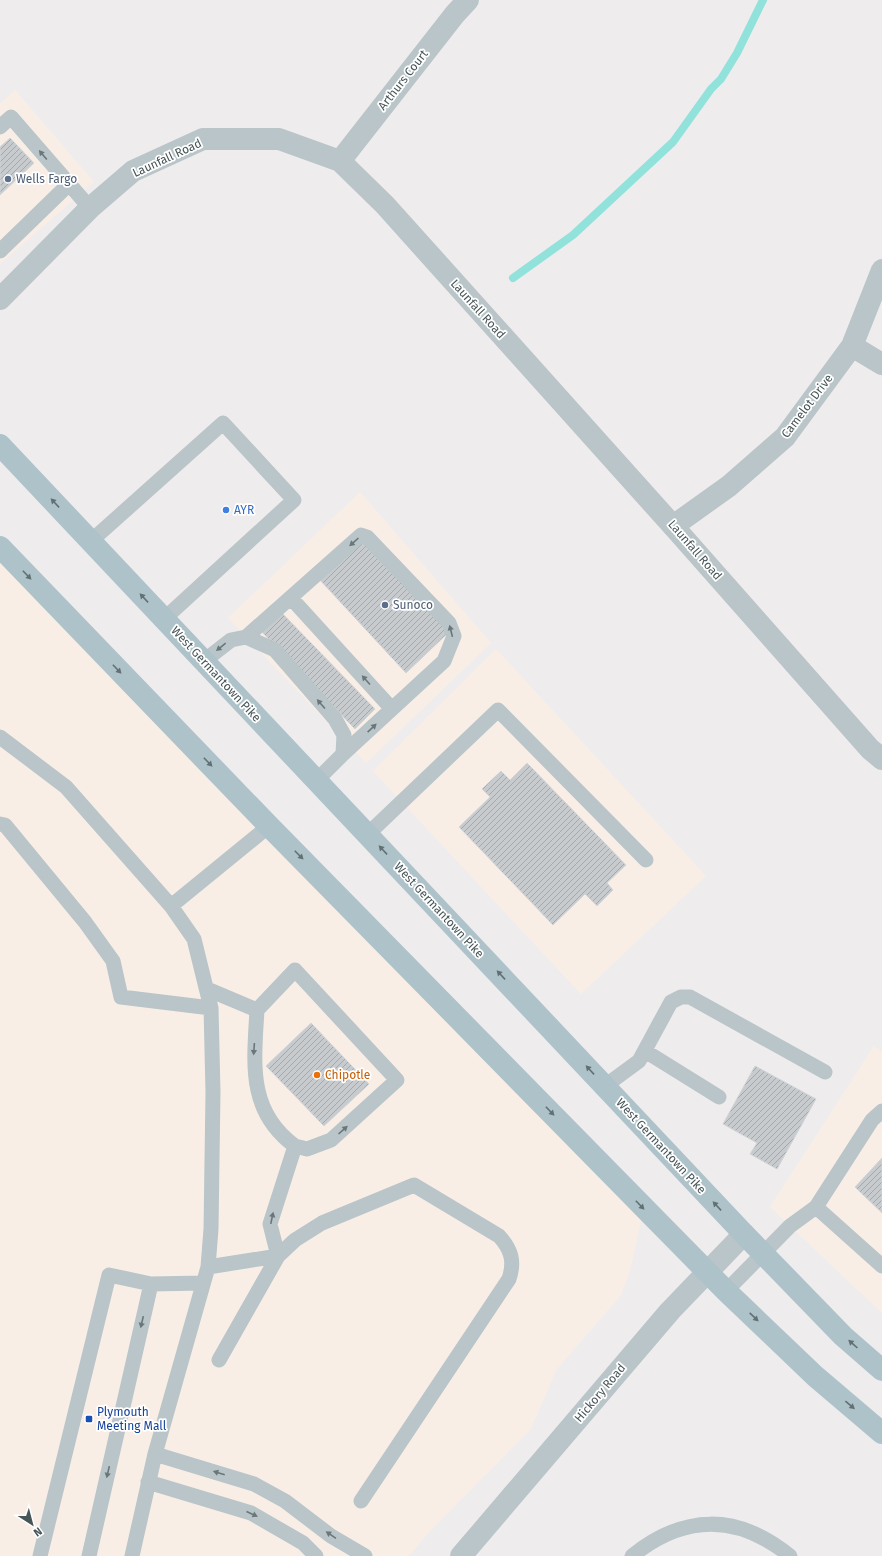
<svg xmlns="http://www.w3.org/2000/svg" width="882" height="1556" viewBox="0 0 882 1556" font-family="'Fira Sans',sans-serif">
<defs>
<pattern id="building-hatch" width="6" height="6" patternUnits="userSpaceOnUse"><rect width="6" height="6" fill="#c7cbce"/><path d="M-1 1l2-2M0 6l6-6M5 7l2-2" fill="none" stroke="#a3a8aa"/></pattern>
</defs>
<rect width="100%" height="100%" fill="#efeced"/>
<path fill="#f9eee6" d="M15 90 94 182 0 264V104Z
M360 492 491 643 366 763 228 618Z
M0 547 644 1208 630 1271 621 1295 557 1369 530 1430 428 1533 409 1556H0Z
M496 649 706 876 581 994 373 771Z
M874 1046 882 1051V1313L770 1207Z"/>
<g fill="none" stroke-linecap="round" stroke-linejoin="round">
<path stroke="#90e2db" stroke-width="8" d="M513 278 573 235 673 142 711 89 721 79 737 53 763 0"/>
</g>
<path fill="url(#building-hatch)" stroke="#d1d5d7" d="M10 138 34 163 0 195V147Z
M363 538 450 631 406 673 319 579Z
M280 611 375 709 355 729 260 630Z
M527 763 626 865 607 883 613 890 597 906 585 894 553 925 459 827 490 797 482 789 501 771 510 780Z
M311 1023 369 1084 324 1126 266 1066Z
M755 1066 816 1099 777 1169 750 1154 757 1143 723 1124Z
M882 1158V1213L855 1187Z"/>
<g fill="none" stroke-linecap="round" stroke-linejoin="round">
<path stroke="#b9c5c8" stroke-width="15" d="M0 127 11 117 90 208
M0 251 68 185
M91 541 223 423 294 500 164 619
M291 598 392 709
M246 637 361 535 367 537 449 623 454 636 444 661 343 754
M204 661 231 640 246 637 275 650 335 719 344 735 343 754 317 780
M0 737 66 787 171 906 194 939 211 1008 213 1092 211 1229 208 1267 155 1454 132 1556
M0 824 5 825 85 922 113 961 121 997 211 1008
M368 834 498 710 646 860
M171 906 269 826
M207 989 257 1010 295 970 397 1080 331 1140 307 1149 295 1146 270 1224 278 1256 219 1360
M257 1010C254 1063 247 1111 295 1146
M645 1051 719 1097
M605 1086 639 1061 671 1002 681 997H690L825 1072
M816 1207 882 1266
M208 1267 278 1256 295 1240 322 1223 414 1185 499 1236C511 1249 515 1261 509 1279L361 1501
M726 1291 790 1226 816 1207 872 1120 882 1111
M155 1454 254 1484 285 1501 331 1536 365 1556
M148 1482 251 1513 303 1543 316 1556
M40 1556 109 1275 151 1284 203 1283
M89 1556 151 1284
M632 1556C684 1514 737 1513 790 1556"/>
<path stroke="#b9c5c8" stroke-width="22" d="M340 161 455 14 468 0
M0 299 90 208 133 171 203 139H279L340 161 385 205 673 526 870 749 882 759
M852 346 882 364
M673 526 729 486 785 437 852 346 882 270
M461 1556 670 1311 744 1234"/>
<path stroke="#aec3c9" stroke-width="22" d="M0 445 744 1234 843 1336 882 1370
M0 547 269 826 726 1291 815 1376 882 1433"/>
</g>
<defs><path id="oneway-solid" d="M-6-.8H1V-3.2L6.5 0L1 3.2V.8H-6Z"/></defs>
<g fill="#69777a">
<use href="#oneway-solid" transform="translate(43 155) rotate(-130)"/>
<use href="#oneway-solid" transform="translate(354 542) rotate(138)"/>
<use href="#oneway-solid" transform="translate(451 631) rotate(-104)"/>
<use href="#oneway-solid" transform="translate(221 647) rotate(141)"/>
<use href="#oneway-solid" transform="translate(366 680) rotate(-132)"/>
<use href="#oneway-solid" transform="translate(321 704) rotate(-131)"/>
<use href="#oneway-solid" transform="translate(372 728) rotate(-43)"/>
<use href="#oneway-solid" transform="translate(254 1049) rotate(94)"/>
<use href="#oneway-solid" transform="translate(343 1130) rotate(-42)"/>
<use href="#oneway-solid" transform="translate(272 1218) rotate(-78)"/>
<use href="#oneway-solid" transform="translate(142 1322) rotate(103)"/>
<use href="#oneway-solid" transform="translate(108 1472) rotate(103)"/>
<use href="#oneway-solid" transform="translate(219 1473) rotate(-163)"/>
<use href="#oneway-solid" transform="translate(252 1514) rotate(24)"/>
<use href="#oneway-solid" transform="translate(331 1535) rotate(-146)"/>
</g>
<g fill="#617074">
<use href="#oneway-solid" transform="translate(55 503) rotate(-133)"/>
<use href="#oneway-solid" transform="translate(27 575) rotate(46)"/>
<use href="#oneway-solid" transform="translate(144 598) rotate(-133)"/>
<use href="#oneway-solid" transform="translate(117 669) rotate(46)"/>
<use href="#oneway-solid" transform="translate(208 762) rotate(46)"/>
<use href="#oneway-solid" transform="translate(383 850) rotate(-133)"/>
<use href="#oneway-solid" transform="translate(299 855) rotate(45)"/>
<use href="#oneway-solid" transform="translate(501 975) rotate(-133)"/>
<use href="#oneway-solid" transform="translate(590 1070) rotate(-133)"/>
<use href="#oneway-solid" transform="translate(550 1111) rotate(46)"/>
<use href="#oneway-solid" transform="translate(640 1205) rotate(46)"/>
<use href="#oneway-solid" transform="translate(717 1206) rotate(-133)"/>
<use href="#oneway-solid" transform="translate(754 1317) rotate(44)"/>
<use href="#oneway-solid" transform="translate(853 1344) rotate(-138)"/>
<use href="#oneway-solid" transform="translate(850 1405) rotate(40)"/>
</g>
<g fill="#5c6f8a" stroke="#fff" stroke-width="1.5">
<circle cx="8" cy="179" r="4"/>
<circle cx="385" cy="605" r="4"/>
</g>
<circle fill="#3f7fe0" stroke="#fff" stroke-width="1.5" cx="226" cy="510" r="4"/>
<circle fill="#e8710a" stroke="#fff" stroke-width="1.5" cx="317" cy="1075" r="4"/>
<rect fill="#1a4fb4" stroke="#fff" stroke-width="1.5" x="85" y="1415" width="8" height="8" rx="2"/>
<g text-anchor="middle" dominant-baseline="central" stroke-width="3.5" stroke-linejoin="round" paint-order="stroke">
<g font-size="12" fill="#475558" stroke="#fff">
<text transform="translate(403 80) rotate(-52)">Arthurs Court</text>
<text transform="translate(167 158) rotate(-25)">Launfall Road</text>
<text transform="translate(478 309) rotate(48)">Launfall Road</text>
<text transform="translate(807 406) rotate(-53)">Camelot Drive</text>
<text transform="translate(695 550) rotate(49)">Launfall Road</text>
<text transform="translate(216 674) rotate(47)">West Germantown Pike</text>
<text transform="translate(439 910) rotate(47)">West Germantown Pike</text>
<text transform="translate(661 1146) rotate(47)">West Germantown Pike</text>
<text transform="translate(600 1393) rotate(-50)">Hickory Road</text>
</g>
<g font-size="12" fill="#4e5e75" stroke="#fff" text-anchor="start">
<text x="16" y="179">Wells Fargo</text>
<text x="393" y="605">Sunoco</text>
</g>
<g font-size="12" fill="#366cbe" stroke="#fff" text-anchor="start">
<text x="234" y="510">AYR</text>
</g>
<g font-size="12" fill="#c56008" stroke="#fff" text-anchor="start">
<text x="325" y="1075">Chipotle</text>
</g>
<g font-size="12" fill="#164399" stroke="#fff" text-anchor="start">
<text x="97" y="1412">Plymouth<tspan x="97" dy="14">Meeting Mall</tspan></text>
</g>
</g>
<g transform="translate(32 1524) rotate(144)" stroke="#ffffff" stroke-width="3" paint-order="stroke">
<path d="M0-3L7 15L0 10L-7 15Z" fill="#475558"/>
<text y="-6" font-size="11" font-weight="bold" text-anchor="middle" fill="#475558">N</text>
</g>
</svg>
